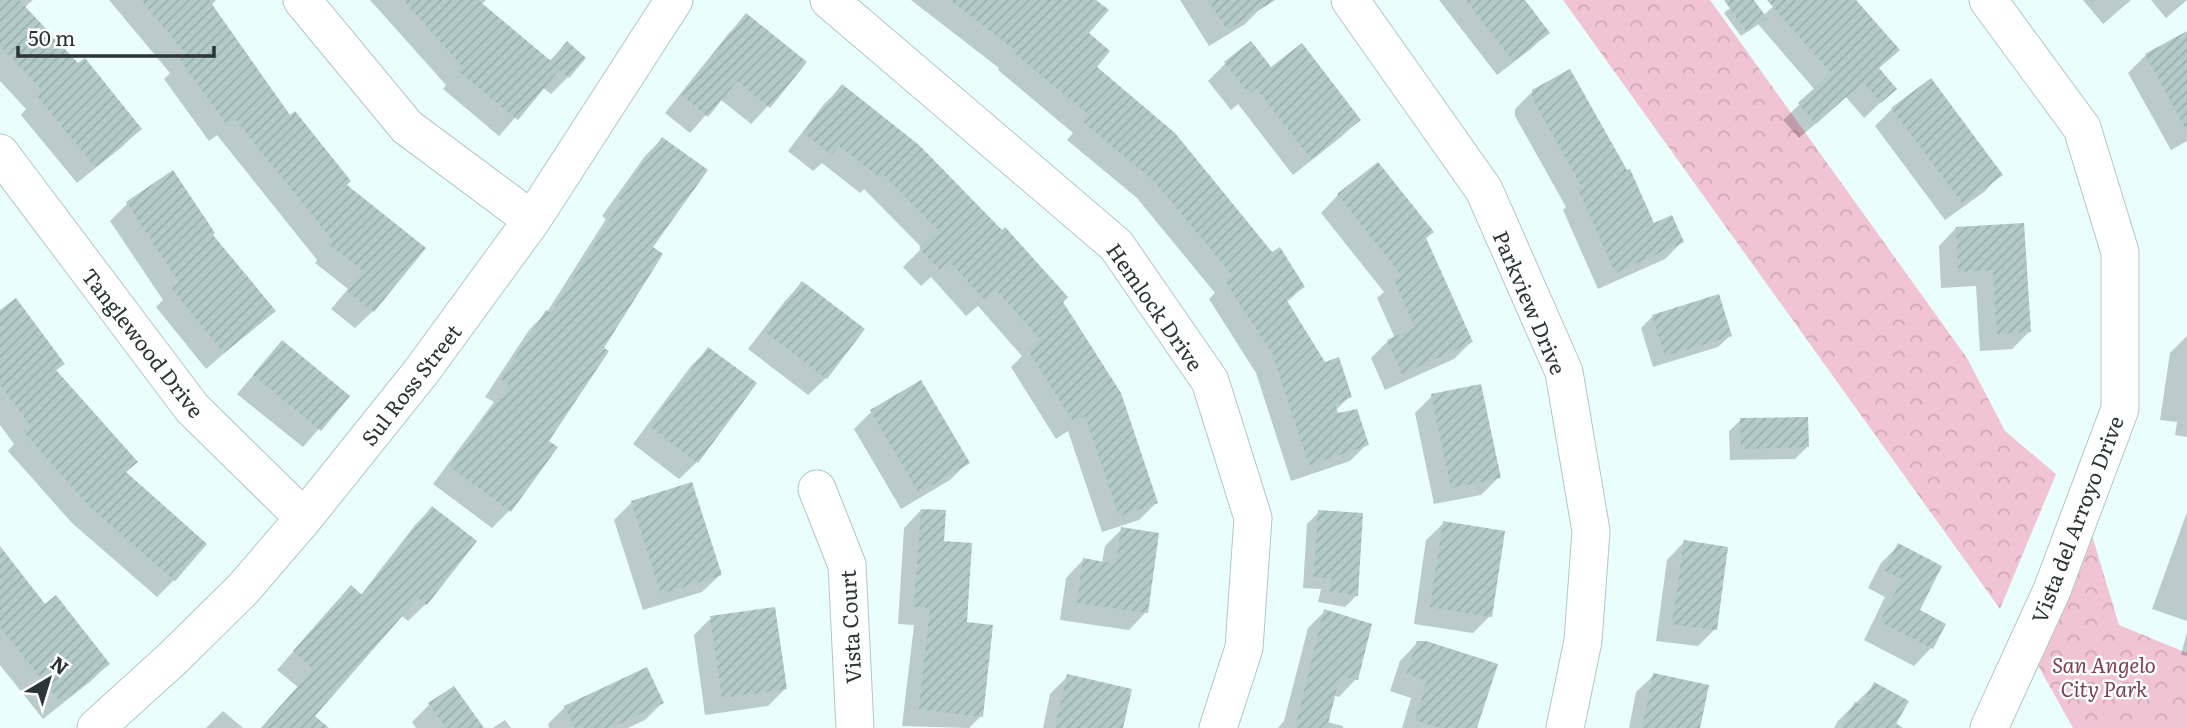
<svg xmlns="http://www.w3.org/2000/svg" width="2187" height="728" viewBox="0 0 2187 728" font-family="Literata,serif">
<defs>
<pattern id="park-crowns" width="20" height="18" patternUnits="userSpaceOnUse" patternTransform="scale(1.75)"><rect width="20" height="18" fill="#f1c4d3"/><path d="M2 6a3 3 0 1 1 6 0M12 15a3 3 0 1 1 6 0" fill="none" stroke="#cfa9b6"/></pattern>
<pattern id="building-hatch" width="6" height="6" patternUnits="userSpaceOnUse" patternTransform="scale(1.75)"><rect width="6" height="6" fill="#b3cbc8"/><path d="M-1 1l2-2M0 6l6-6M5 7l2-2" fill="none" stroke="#9aafac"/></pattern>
</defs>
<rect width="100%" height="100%" fill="#eafefc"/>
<path fill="url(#park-crowns)" d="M1563 0H1710L1967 358 2005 431 2056 474 2000 609Z
M2091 532 2119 625 2187 653V728H2073L2035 660Z"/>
<path fill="#0003" d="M0 0H33L24 8 140 129 123 146 77 183 21 115 26 109 0 81Z
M109 0H216L211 6 290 117 345 185 423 249 373 311 355 328 331 309 348 289 315 263 317 260 217 135 209 141 164 79 170 73Z
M370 0H486L481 5 549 61 567 44 568 77 551 94 542 87 499 136 443 89 446 85Z
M911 0H1093L1087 34 1095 67 1303 287 1286 303 1325 364 1350 396 1335 411 1367 444 1350 461 1291 481 1256 373 1209 299 1215 293 1137 198 1067 140 1073 133 998 70 999 68Z
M1180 0H1258L1262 7 1245 24 1209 46Z
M1439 0H1523L1548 32 1532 48 1497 75Z
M1740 0H1751L1763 16 1780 0H1854L1878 69 1895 89 1864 118 1846 97 1799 138 1783 120 1815 90 1758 24 1741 36 1724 13Z
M2083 0H2131L2103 24Z
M2151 0H2187L2166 18Z
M747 15 768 106 751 124 720 99 690 133 665 113 729 33Z
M2187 33V141L2171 150 2128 73 2146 55Z
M1250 44 1270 70 1359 120 1341 137 1293 175 1238 104 1231 110 1208 81 1225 64Z
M842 87 1061 302 1156 503 1139 520 1102 532 1068 431 1056 439 1011 367 1022 356 978 306 966 316 931 277 921 286 903 267 922 248 864 189 860 193 822 163 813 171 788 151 824 104Z
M1533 91 1653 225 1682 242 1665 259 1598 289 1563 210 1566 207 1515 116V109Z
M1892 109 2001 174 1984 192 1945 220 1875 126Z
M662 139 650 248 510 510 492 528 433 484 494 402 485 397 529 330 547 312 606 219 602 216 645 156Z
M1378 164 1424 239 1471 342 1454 359 1385 390 1371 358 1388 341 1395 338 1377 298 1384 292 1321 213 1338 195Z
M173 173 211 235 273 311 206 369 156 307 163 300 110 221 127 204Z
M2023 225 2029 332 2012 349 1980 351 1976 286 1941 288 1939 246 1956 228Z
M802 283 826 378 808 395 748 349 785 301Z
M0 312 63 364 55 371 124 473 174 580 157 597 72 523 8 451 14 444 0 425Z
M1653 316 1730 336 1718 347 1653 367 1641 328Z
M2187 336V437L2175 435 2177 422 2160 420 2170 353Z
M282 342 348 396 303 447 237 394Z
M708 349 697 462 679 479 633 444 691 366Z
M1432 396 1499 477 1481 495 1434 504 1415 413Z
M871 412 967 463 950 480 901 509 854 429Z
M1741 420 1807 447 1795 459 1730 460 1729 431Z
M632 502 720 575 702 592 643 610 614 520Z
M432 508 475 541 426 604 408 621 401 615 313 716 309 728H261L298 687 277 670 334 605 360 596 415 525Z
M921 510 943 542 965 623 981 716 969 728 902 726 914 625 898 624 904 528Z
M1319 512 1357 595 1345 607 1318 602 1321 589 1303 588 1307 524Z
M2187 512V621L2152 609Z
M1444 523 1490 616 1473 633 1414 624 1426 540Z
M1122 529 1146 612 1129 630 1060 620 1066 578 1083 560 1102 563 1105 546Z
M1684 542 1715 629 1698 646 1656 641 1667 560Z
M1898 546 1917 611 1944 625 1931 648 1914 666 1864 640 1885 597 1868 588 1881 563Z
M0 549 44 606 108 664 91 681 43 719 0 665Z
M1325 611 1356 679 1339 697 1333 695 1327 722 1343 726V728H1278L1284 721 1308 628Z
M711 618 785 689 768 706 705 715 694 635Z
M2187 632V656L2181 655Z
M1417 643 1476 728H1402L1411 698 1390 691 1400 661Z
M1654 675 1698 728H1629L1636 692Z
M1068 676 1121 728H1043L1050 694Z
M1875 684 1895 722 1902 728H1834L1838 721Z
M662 703 645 720 628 728H549L548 724 565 707Z
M429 705 482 728H416L412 722Z
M223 711 243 728H206Z
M505 720 511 728H493Z"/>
<path fill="url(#building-hatch)" d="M0 0H19L78 63 85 58 142 129 95 167 37 96 43 91 0 46Z
M141 0H209L290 115 295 111 351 181 347 185 426 248 374 312 347 291 363 271 330 245 333 241 235 119 227 125 180 60 187 55Z
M403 0H478L551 61 567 41 586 58 569 78 559 70 518 120 458 71 462 66Z
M950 0H1096L1109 10 1089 33 1110 51 1097 67 1175 133 1272 252 1280 247 1305 287 1286 299 1325 362 1339 357 1352 397 1335 405 1338 413 1357 409 1369 445 1309 465 1273 355 1225 281 1233 276 1154 181 1083 122 1089 115 1013 52 1015 50Z
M1208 0H1275L1227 30Z
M1466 0H1525L1550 33 1513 61Z
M1724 0H1754L1767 18 1747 32Z
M1767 0H1856L1900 50 1879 68 1897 89 1881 103 1863 82 1816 124 1798 103 1831 73Z
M746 13 807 62 770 108 737 81 708 117 681 95Z
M2187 31V131L2145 54Z
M1251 41 1271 67 1302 43 1361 120 1311 159 1256 88 1249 94 1224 62Z
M1570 69 1627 170 1630 169 1654 223 1672 215 1684 242 1615 273 1579 191 1583 189 1532 98V90Z
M1931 78 2003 175 1963 204 1891 108Z
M842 84 919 145 1002 230 1005 227 1068 297 1063 302 1121 393 1158 503 1119 516 1085 416 1074 423 1027 349 1041 340 996 290 985 300 949 261 940 270 919 248 938 230 882 173 879 177 839 146 832 155 803 133Z
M662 137 708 170 653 247 663 254 604 348 609 351 549 441 558 447 511 512 449 466 509 385 501 379 546 310 551 313 622 201 618 198Z
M1378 162 1434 232 1426 238 1473 342 1402 374 1387 340 1415 327 1394 280 1402 276 1337 194Z
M173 170 215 233 213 235 276 311 224 353 172 289 179 282 126 202Z
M2024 223 2031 332 1997 334 1993 270 1958 272 1956 227Z
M802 281 865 329 827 379 764 331Z
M1719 294 1732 336 1665 356 1652 315Z
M16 298 65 364 56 370 138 462 126 472 207 544 175 581 89 506 24 432 31 426 0 385V310Z
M282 340 350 396 321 431 253 375Z
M708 347 757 383 698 463 649 426Z
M921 380 970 463 919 493 870 410Z
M1481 384 1501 478 1451 488 1431 394Z
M1808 417 1809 447 1741 449 1740 418Z
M692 482 722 575 661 594 631 501Z
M432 506 477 541 427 605 418 598 315 716 329 728H261L313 669 293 651 351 585 362 595Z
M921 509 946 510 944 541 972 543 967 622 993 625 983 717 919 709 930 608 914 607Z
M1318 510 1363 513 1358 596 1329 591 1332 578 1314 577Z
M1443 521 1505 531 1492 617 1430 607Z
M1121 527 1159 533 1148 613 1077 603 1083 558 1116 564Z
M1684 540 1728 547 1717 630 1672 624Z
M1898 543 1942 566 1920 610 1946 624 1933 649 1880 622 1902 579 1884 570Z
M0 546 45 604 56 595 110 664 61 703 0 627Z
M775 607 787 689 722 698 710 616Z
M1324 609 1372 624 1358 680 1340 676 1327 728H1295Z
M1417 641H1426L1498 664 1477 728H1440L1415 720 1427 681 1406 674Z
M647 667 664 703 611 728H575L564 706Z
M1653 673 1709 685 1700 728H1642Z
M1067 674 1132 689 1123 728H1055Z
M1874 682 1909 701 1896 724 1903 728H1840L1855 702 1862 705Z
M454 686 484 728H446L428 703Z"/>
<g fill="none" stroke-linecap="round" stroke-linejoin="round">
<g stroke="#b0c8c6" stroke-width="39">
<path id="minor" d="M302 0 407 127 532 220
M829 0 1116 245 1210 381 1253 518 1244 648 1218 728
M1350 0 1484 190 1564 372 1591 531 1583 641 1565 728
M1988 0 2082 128 2120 252V409L2052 590 1989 728
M0 153 192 408 304 518
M817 489 847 565 855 728
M96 728 173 658 243 589 304 518 421 372 532 220 674 0"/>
</g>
<use href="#minor" stroke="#fff" stroke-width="37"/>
</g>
<g text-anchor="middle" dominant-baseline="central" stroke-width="5" stroke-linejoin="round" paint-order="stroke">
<g font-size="21" fill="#2b3534" stroke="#fff">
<text transform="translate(1531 302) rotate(67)">Parkview Drive</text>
<text transform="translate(1156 306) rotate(55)">Hemlock Drive</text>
<text transform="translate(144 342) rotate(52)">Tanglewood Drive</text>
<text transform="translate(410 384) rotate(-52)">Sul Ross Street</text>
<text transform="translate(2076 519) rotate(-69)">Vista del Arroyo Drive</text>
<text transform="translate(849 627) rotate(-93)">Vista Court</text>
</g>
<g font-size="21" font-style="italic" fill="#7c3f57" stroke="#fff">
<text x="2104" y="663">San Angelo<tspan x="2104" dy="24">City Park</tspan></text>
</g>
</g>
<g transform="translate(49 679) rotate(38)" stroke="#ffffff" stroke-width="5" paint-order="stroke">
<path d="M0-5L12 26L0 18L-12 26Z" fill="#2b3534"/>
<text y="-10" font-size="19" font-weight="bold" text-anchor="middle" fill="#2b3534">N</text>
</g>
<path d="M18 46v10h196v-10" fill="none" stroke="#2b3534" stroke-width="3.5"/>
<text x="28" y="46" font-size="21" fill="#2b3534" stroke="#ffffff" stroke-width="5" paint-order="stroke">50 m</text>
</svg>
